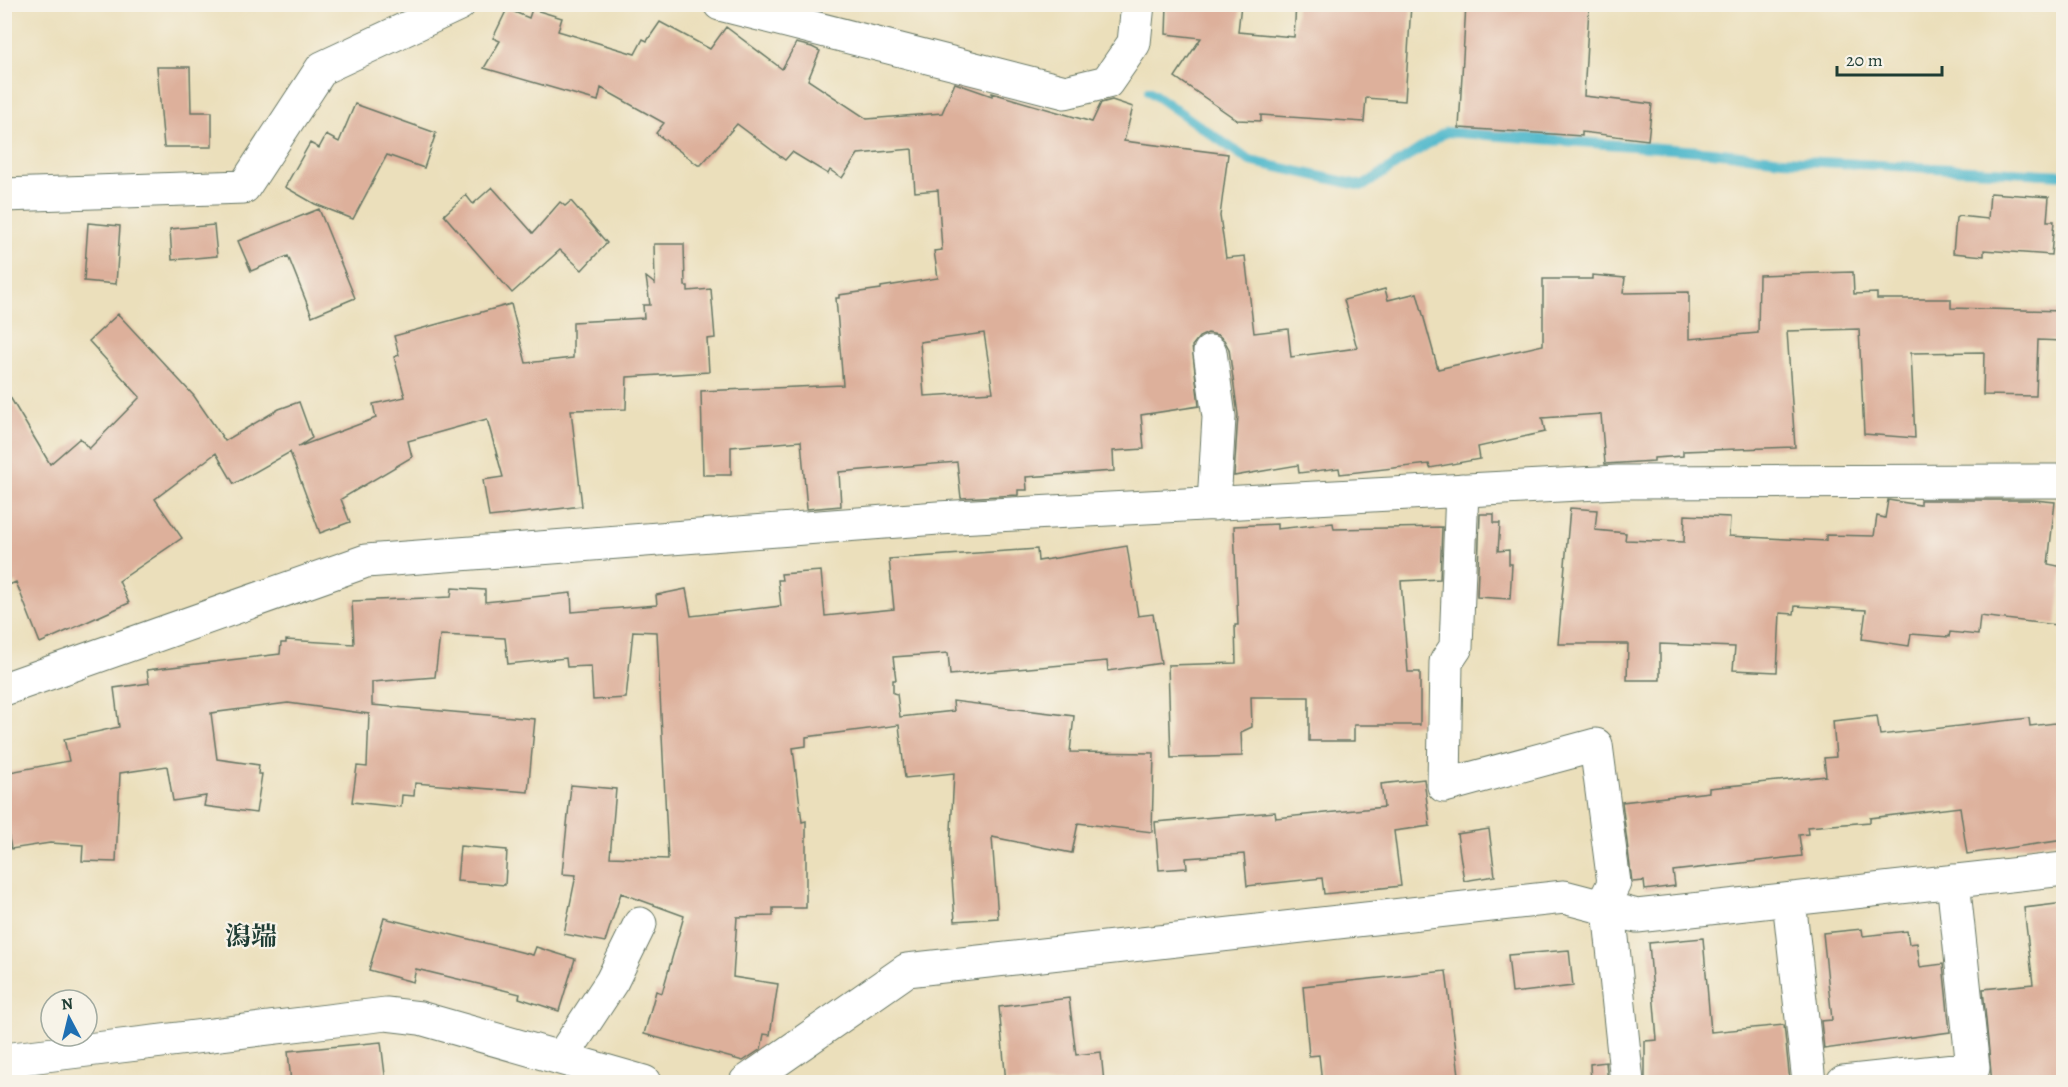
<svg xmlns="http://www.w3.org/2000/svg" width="2068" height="1087" viewBox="0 0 2068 1087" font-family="Alegreya,'Noto Serif JP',serif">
<rect width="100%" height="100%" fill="#f7f3e8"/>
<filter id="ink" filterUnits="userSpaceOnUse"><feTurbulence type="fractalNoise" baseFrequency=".0167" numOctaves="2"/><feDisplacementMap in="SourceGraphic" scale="12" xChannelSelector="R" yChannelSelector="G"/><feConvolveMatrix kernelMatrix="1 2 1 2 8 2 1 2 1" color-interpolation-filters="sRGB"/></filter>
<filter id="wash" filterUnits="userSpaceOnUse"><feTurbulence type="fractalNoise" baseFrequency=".008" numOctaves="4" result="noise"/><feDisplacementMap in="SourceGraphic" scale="24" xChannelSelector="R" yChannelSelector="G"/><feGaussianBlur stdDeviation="1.35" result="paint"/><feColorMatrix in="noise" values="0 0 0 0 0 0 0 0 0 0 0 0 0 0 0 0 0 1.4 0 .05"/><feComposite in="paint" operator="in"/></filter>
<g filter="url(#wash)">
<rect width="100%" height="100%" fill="#ebdfbb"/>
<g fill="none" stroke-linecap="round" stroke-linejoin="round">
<path stroke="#4eb7cb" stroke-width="10" d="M1149 91 1250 161 1363 186 1446 132 1712 152 1783 160 2064 175"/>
</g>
<g id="blocks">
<path fill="#ddb09b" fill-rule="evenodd" d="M1167 4H1241L1238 32 1294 37 1296 4H1411L1405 101 1366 98 1364 122 1261 115V121L1237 120 1175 77 1201 38 1166 34Z
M1466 4H1579L1589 7 1584 96 1652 104 1648 140 1582 132V136L1459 128Z
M507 9 529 18 532 9 562 18 558 31 635 54 643 39 647 41 660 22 710 49 726 27 782 69 796 43 812 47 820 51 808 80 867 119 942 113 955 83 992 96V93L1092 122 1101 103 1112 100 1133 107 1124 141 1228 154 1220 216 1226 258 1245 256 1254 333 1288 329 1291 357 1357 348 1344 300 1385 289 1388 300 1417 293 1438 369 1543 345V279H1592V275L1625 278 1623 293 1689 292V339L1758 333 1759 275 1853 272 1854 294 1877 293V299H1951V308L2064 311V341L2038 340 2036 396 1983 395 1984 352 1911 353 1915 438 1864 434 1859 329 1787 331 1795 447 1683 451V456L1654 458V461L1605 464 1601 414 1542 418 1545 432 1478 447 1480 459 1430 468 1429 464 1340 474 1339 468 1299 473 1298 465 1234 476 1238 415 1229 349 1224 340 1218 335 1208 333 1199 337 1192 346 1199 406 1141 415 1144 449 1113 451 1114 471 1026 477 1027 490H1018V495L961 498 957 462 839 472 841 506 807 509 801 441 731 447V475H703L701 391 843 385 836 298H839V295L881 289V287L938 278 934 251 942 250 938 190 915 192 912 149 858 154 842 178 830 170 828 174 792 152 785 160 737 124 701 165H698L656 133 664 123 601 88 598 101 484 68 500 41 493 38ZM984 333 993 392 924 396 920 342Z
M157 67H190L191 112H212V147H164Z
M355 104 436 133 424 168 387 155 353 219 315 204 285 187 310 143 319 148 326 135 339 142Z
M492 187 533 233 560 202 565 206 571 201 607 243 582 270 560 250 512 293 444 215 466 195 473 204Z
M1990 193 2049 197 2047 221H2054L2051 255 1984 250V256L1953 253 1956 218 1959 216 1988 219Z
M319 209 355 298 312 316 288 256 251 271 238 241Z
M88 223 120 226 116 284 84 281Z
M214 225 217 256 172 260 170 229Z
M654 244H684L685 286H688V291L711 289 715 338 707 339 709 372 627 377 626 409 571 410 582 506 489 517 483 480 503 477 487 419 408 441 412 457 341 499 350 522 320 533 290 452 234 484 216 453 155 499 182 538 119 581 129 603 40 643 16 582 4 587V387L50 464 80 438 89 449 140 397 89 341 118 314 194 396 225 441 279 409 299 402 312 438 298 447 376 418 373 404 405 397 394 357 399 355 394 336 511 304 526 363 573 358V322L644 318 643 305H650L646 277 655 284Z
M1888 500 1920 505V500H2034L2055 502 2048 564 2063 567 2056 625 1980 616 1978 635 1950 632 1949 637 1911 634 1909 646 1862 639 1866 610 1795 606 1794 614 1780 613 1777 672 1733 670 1735 647 1660 644V680H1627L1628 644H1558L1570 508 1597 510 1595 530 1626 533 1625 540 1684 542 1685 515 1730 517 1729 536 1826 541V535L1874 536 1877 516 1885 518Z
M1480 514H1494V523H1500L1498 551 1509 550V564H1512L1510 599 1477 597Z
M1333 523 1334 529 1442 527 1440 579 1401 581 1408 672H1420V725H1354V741H1309V697H1251L1252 727 1241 732 1242 756 1171 758 1168 665 1236 663 1235 625H1238L1234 526 1277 524V529Z
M1127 546 1138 616 1153 614 1161 663 1108 671 1107 661 950 675 948 653 893 657 896 680H893V693L897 694 900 717 954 711 953 701 1074 716 1070 752 1154 753 1152 832 1078 823 1072 853 992 837 998 918 955 921 950 850 954 773 905 778 899 725 806 737V746L793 748 802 822 806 821V908H773V916L737 917 733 977 778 984 770 1035 764 1034 761 1049 743 1061 644 1034 656 991 662 993 684 916 621 893 605 942 564 934 576 875 562 874 571 785 616 789 610 857 668 859 657 632 633 631 626 698 593 700 591 666 567 667 566 658 508 664 505 638 440 635 435 677 372 682V705L535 719 528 792 415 783 414 796 402 795 401 807 352 802 357 766 367 767 369 714 288 703 211 713 217 759 259 765 258 774H262L256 813 204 806 206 796 173 801 167 766 120 773 116 862 82 861 83 845 50 843 11 849 4 812V773L69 761 64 739 119 727 114 688 149 683 147 670 280 654 281 643H286V640L354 644 352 601 451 597 452 588 485 590V602L571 593 572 612 657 605 656 595 686 589 691 616 781 606 778 580H782L781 574 821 571 825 616 894 609 889 559 1037 549 1038 561Z
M1877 716 1880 735 2029 718 2030 726 2064 722V840L1967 854 1960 807 1870 818V822L1807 827 1808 834 1799 835 1802 856 1673 871 1675 886 1645 890 1644 881 1632 882 1622 802 1709 792V788L1826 776 1824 758 1836 757 1833 721Z
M1424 779 1430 826 1394 831 1401 886 1324 894 1322 878 1247 886 1244 854 1186 858 1187 868 1159 870 1155 822 1275 812 1276 818 1384 807 1381 784Z
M1489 829 1495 876 1464 881 1457 834Z
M460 846 507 850 505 885 457 881Z
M2064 903V1083H1992L1983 989 2033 984 2024 908Z
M384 918 533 955 536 947 575 959 559 1011 519 998 520 994 416 969 413 982 369 970Z
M1862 929 1863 936 1907 931 1909 944 1917 943 1920 967 1943 964 1950 1032 1824 1049 1821 1021 1832 1020 1823 933Z
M1703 938 1711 1032 1784 1025 1790 1082 1645 1083V1041L1657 1040 1649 943Z
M1569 950 1573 986 1512 993 1508 955Z
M1446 971 1460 1083H1322L1319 1055 1309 1056 1303 986Z
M1069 998 1076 1055 1101 1052 1104 1083H1006L999 1007Z
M381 1042 386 1083H291L288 1051Z
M1606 1062 1608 1083H1591L1590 1064Z"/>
</g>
</g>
<g filter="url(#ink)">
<use href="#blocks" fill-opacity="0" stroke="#667663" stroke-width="1.5"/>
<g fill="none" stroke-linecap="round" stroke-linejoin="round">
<g stroke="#667663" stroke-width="35">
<path id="minor" d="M720 4 1065 92 1107 82 1134 43 1138 4
M4 195 244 187 322 68 459 4
M1210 352 1219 417 1214 504
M1462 490 1456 647 1446 662 1444 786 1596 745 1614 883 1602 907
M4 689 366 561 938 518 1617 482 2064 481
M1789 900 1809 1082
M1609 909 1627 1082
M562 1057 612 981 640 924
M4 1060 386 1014 420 1018 644 1082
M746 1082 907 970 1564 897 1637 916 2064 869
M1843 1082 1973 1068 1953 881"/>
</g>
<use href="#minor" stroke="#fff" stroke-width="33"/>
</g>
</g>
<g text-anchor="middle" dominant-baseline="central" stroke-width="4.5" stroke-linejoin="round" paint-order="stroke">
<g font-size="26" font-weight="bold" fill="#1f3d34" stroke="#f7f3e8">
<text x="251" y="936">潟端</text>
</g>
</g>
<rect width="2068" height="1087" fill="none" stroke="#f7f3e8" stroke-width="24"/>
<g transform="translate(69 1018) rotate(353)"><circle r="28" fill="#f7f3e8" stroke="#a1aaa0" stroke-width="1.5"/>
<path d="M0-4.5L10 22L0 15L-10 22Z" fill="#1f6fb2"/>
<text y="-9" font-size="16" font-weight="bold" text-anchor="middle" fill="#1f3d34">N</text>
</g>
<path d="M1837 66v9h105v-9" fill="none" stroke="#1f3d34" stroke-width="3"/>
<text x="1846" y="66" font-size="18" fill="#1f3d34" stroke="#f7f3e8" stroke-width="4.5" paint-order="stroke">20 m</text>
</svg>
